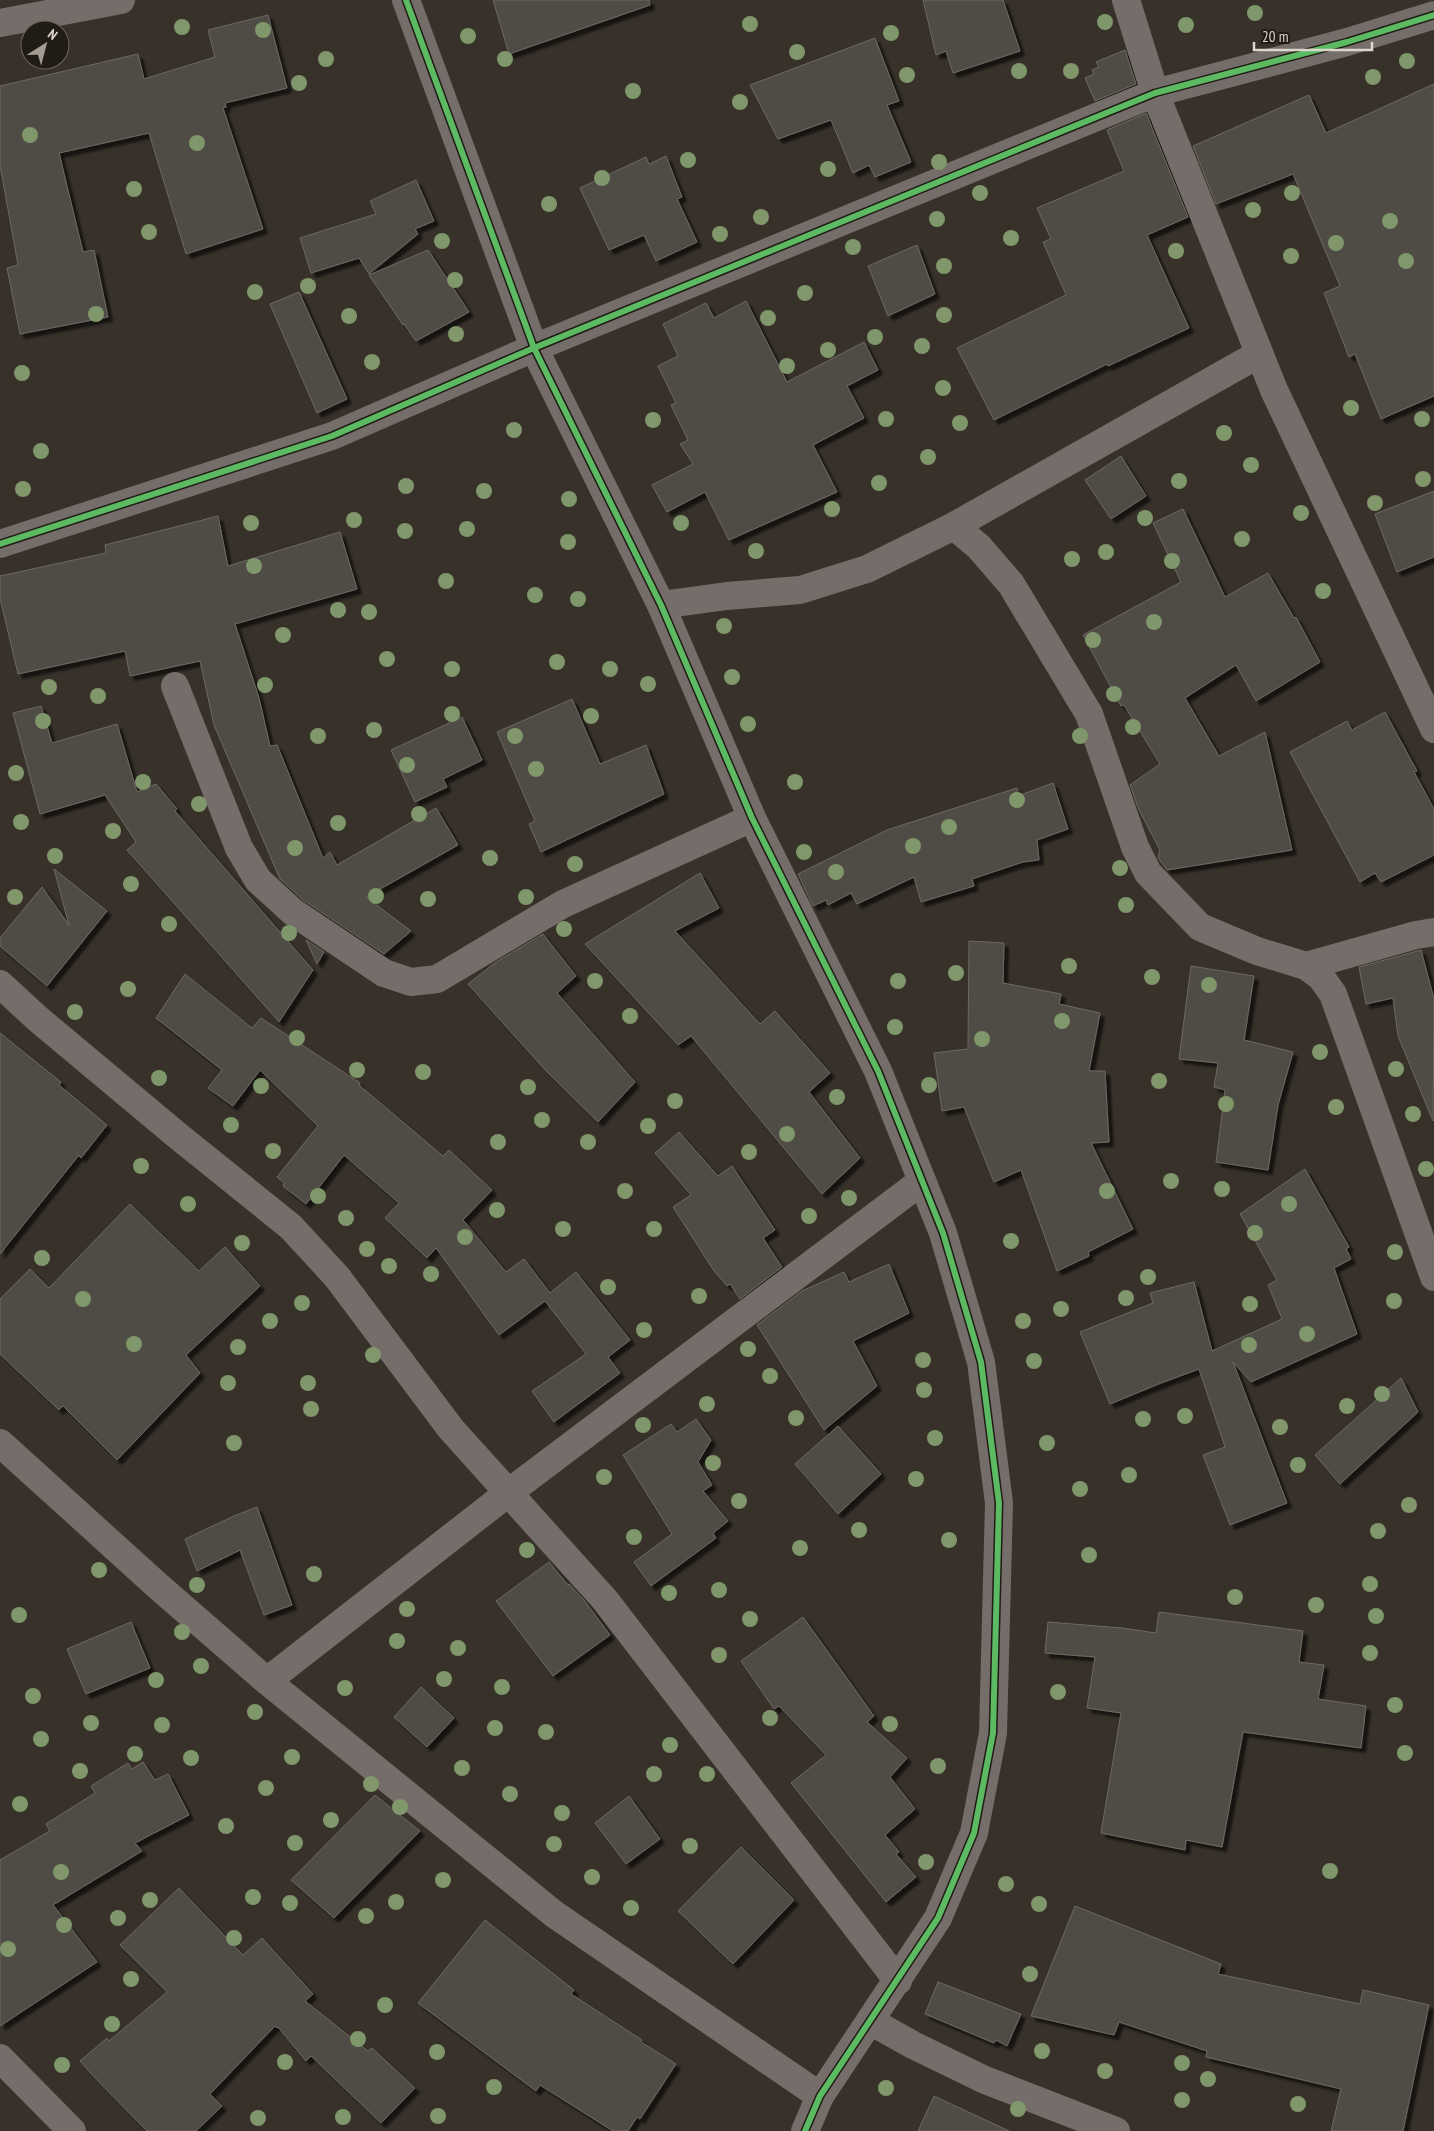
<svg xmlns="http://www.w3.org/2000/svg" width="1434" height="2131" viewBox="0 0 1434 2131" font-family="'PT Sans Narrow',sans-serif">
<defs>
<filter id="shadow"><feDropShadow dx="4.5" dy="4.5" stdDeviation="1" flood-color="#0009"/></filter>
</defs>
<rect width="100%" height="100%" fill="#37312a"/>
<path fill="#504b45" stroke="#6d6962" filter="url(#shadow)" d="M493 0H649L650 5 509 54Z
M923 0H1003L1020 51 953 73 946 51 936 55Z
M268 15 287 88 225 103 226 107 223 108 263 229 186 254 149 133 59 153 83 252 94 250 108 317 20 334 7 268 18 265 0 165V86L138 54 144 79 215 57 208 30Z
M875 38 899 101 887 105 911 162 875 177 869 165 853 173 831 120 778 139 750 85Z
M1125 50 1136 84 1095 101 1085 78 1094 74 1092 70 1099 67 1096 62Z
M1434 84V396L1381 419 1355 354 1349 357 1324 293 1340 286 1293 174 1216 204 1193 146 1309 95 1326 133Z
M1146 113 1188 217 1147 235 1189 328 1108 366 1107 364 994 420 957 348 1066 295 1043 242 1051 239 1037 208 1124 171 1107 130Z
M666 156 682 197 677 199 697 242 656 261 644 235 609 250 580 188 646 157 649 164Z
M416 180 434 221 415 229 418 234 369 274 359 258 311 273 300 238 376 214 370 201Z
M917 245 935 294 888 316 868 266Z
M428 250 469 312 416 341 404 324 403 325 369 275Z
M299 292 347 399 317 413 270 304Z
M746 301 787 382 864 342 878 370 847 386 864 418 813 445 837 492 729 540 705 492 667 512 652 485 693 464 680 444 688 440 671 405 676 403 658 366 678 356 663 324 706 303 714 318Z
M1121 456 1146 496 1111 519 1085 480Z
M1434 491V557L1397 572 1375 514Z
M1183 509 1225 597 1268 573 1294 618 1296 617 1320 662 1256 701 1236 665 1185 698 1219 756 1265 732 1292 850 1167 870 1158 858 1160 850 1139 810 1130 785 1160 764 1124 705 1121 706 1083 635 1181 582 1153 523Z
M218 516 228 566 340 532 357 589 235 624 259 698 270 746 277 745 323 858 330 852 337 865 436 808 458 845 366 897 411 931 384 954 303 900 280 879 214 725 200 661 130 676 125 651 18 674 0 598V576L106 553 105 545Z
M572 699 600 764 646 745 664 794 541 852 529 824 535 821 497 732Z
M41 706 52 743 117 724 137 792 156 784 177 809 175 811 313 970 279 1022 127 850 136 842 105 795 40 814 13 713Z
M1385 712 1417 771 1414 772 1434 809V855L1381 882 1375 873 1360 882 1290 752 1347 721 1352 730Z
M462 717 482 760 443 779 447 787 415 802 391 750Z
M1053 783 1068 829 1037 840 1039 860 1023 862 972 879 974 886 921 902 914 877 857 904 851 893 828 905 826 900 813 906 798 874 887 830 1017 788 1018 796Z
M54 869 107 911 47 986 0 946V938L42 887 69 925Z
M700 873 719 908 675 931 760 1024 775 1011 830 1073 809 1092 860 1158 822 1194 691 1036 678 1045 585 944Z
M543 934 576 976 557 993 635 1082 598 1122 547 1072 468 984 496 962Z
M306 940 324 952 317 964Z
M969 941 1004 943 1003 983 1061 994 1059 1004 1100 1013 1089 1071H1105L1109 1142 1091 1143 1133 1229 1088 1252 1089 1256 1057 1271 1021 1170 994 1182 964 1107 942 1111 934 1053 968 1049Z
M1421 950 1434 999 1433 1121 1398 1036 1393 998 1366 1004 1359 967Z
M1191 966 1254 976 1244 1040 1293 1052 1278 1105 1268 1170 1216 1162 1225 1090 1214 1087 1218 1063 1179 1059Z
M185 974 252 1028 261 1018 360 1083 359 1085 443 1156 449 1150 492 1190 463 1220 506 1272 524 1259 550 1293 576 1272 630 1340 608 1357 620 1373 554 1422 532 1391 586 1354 545 1301 499 1335 436 1248 427 1258 385 1218 399 1203 344 1155 306 1204 283 1186 284 1183 277 1177 318 1126 260 1070 233 1106 208 1088 222 1070 156 1018Z
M0 1033 61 1082 59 1085 107 1125 81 1158 79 1155 0 1254Z
M679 1132 718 1176 732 1166 775 1230 763 1238 782 1267 740 1299 730 1284 727 1286 714 1271 673 1207 691 1195 655 1153Z
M1305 1169 1349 1247 1346 1249 1351 1259 1334 1268 1357 1334 1251 1382 1233 1362 1287 1503 1230 1525 1203 1455 1225 1447 1199 1369 1161 1383 1110 1404 1080 1332 1153 1303 1150 1293 1194 1282 1212 1351 1282 1319 1268 1285 1277 1280 1240 1214Z
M130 1204 199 1271 225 1247 260 1286 186 1355 200 1373 117 1460 63 1406 59 1410 0 1354V1299L30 1269 49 1288Z
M889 1264 909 1313 853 1341 877 1386 824 1430 757 1325 802 1291 844 1272 849 1282Z
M1401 1378 1418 1412 1340 1484 1315 1455Z
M696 1419 711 1440 698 1462 712 1485 703 1491 728 1521 713 1533 716 1538 651 1586 634 1562 672 1534 623 1455 671 1424 677 1432Z
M838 1426 881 1474 838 1514 795 1464Z
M257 1507 292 1605 264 1615 240 1550 197 1571 185 1539 234 1516Z
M549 1562 568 1585 569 1584 584 1600 610 1635 553 1676 496 1601Z
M1159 1612 1303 1631 1299 1662 1324 1665 1318 1699 1366 1706 1361 1748 1243 1732 1222 1847 1186 1840 1185 1850 1101 1833 1121 1713 1087 1708 1095 1657 1045 1653 1048 1622 1122 1628 1156 1633Z
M803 1617 874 1716 867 1722 907 1758 890 1777 915 1809 885 1835 899 1852 896 1854 916 1877 886 1902 791 1783 826 1755 779 1706 774 1709 741 1661Z
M131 1622 150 1668 86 1694 67 1649Z
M421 1687 454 1718 427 1747 394 1717Z
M143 1762 155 1780 168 1774 189 1815 135 1843 142 1851 53 1905 97 1962 0 2026V1860L50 1831 46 1824 95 1793 91 1786 128 1763 132 1769Z
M375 1795 420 1831 334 1918 291 1880Z
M629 1796 660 1839 626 1864 595 1823Z
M741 1847 794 1900 733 1964 678 1911Z
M179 1888 243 1955 262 1938 313 1994 305 2001 368 2051 372 2048 415 2088 381 2123 311 2056 306 2061 278 2027 277 2028 275 2026 210 2094 222 2106 196 2131H147L94 2077 80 2061 107 2038 109 2041 167 1992 120 1945Z
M1075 1906 1221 1964 1218 1974 1360 2004 1363 1990 1429 2005 1403 2131H1331L1341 2089 1206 2057 1207 2051 1119 2022 1114 2035 1031 2016Z
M485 1920 574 1990 571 1994 642 2040 641 2042 676 2064 640 2119 637 2117 628 2131H613L540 2085 536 2091 418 2003Z
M938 1982 1021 2014 1007 2046 996 2040 994 2043 925 2014Z
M934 2096 1009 2131H918Z"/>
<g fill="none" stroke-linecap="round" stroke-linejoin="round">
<path stroke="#756d6a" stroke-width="28" d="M1126 0 1155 93 1274 390 1434 729
M0 23 121 0
M954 526 1259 354
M0 544 332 436 534 348 1155 93 1347 42 1434 15
M661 605 727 596 800 590 867 569 954 526 979 547 1011 584 1089 714 1135 847 1148 873 1200 927 1257 951 1306 966 1321 977 1333 994 1434 1277
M175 686 239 848 258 880 293 912 384 973 411 982 437 979 563 904 752 818
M1306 966 1416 935 1434 932
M0 984 38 1019 178 1136 291 1227 337 1277 451 1429 605 1600 898 1981
M0 1443 159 1587 267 1681 554 1914 820 2096
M267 1681 508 1493 922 1181
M870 2021 913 2045 985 2080 1116 2131
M0 2058 72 2131"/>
<path stroke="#756d6a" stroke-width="28" d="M406 0 534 348 661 605 752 818 878 1071 943 1233 981 1362 999 1503 993 1733 974 1833 938 1918 820 2096 805 2131"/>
<g stroke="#201b14" stroke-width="9">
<path id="cycleway" d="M406 0 534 348 661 605 752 818 878 1071 943 1233 981 1362 999 1503 993 1733 974 1833 938 1918 820 2096 805 2131
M0 544 332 436 534 348 1155 93 1347 42 1434 15"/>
</g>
<use href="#cycleway" stroke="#5cba63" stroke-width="6"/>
</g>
<g fill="#80976c">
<circle cx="1255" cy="13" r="8"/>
<circle cx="1105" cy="22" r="8"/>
<circle cx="750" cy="24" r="8"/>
<circle cx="1186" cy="25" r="8"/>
<circle cx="182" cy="27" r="8"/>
<circle cx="263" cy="30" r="8"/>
<circle cx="891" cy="33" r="8"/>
<circle cx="468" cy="36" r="8"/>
<circle cx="797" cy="52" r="8"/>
<circle cx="326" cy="59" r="8"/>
<circle cx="505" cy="59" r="8"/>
<circle cx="1407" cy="61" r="8"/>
<circle cx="1019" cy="71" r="8"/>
<circle cx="1071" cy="71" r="8"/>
<circle cx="907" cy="75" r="8"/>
<circle cx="1373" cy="77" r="8"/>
<circle cx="299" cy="83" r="8"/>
<circle cx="633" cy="91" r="8"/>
<circle cx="740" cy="102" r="8"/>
<circle cx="30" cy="135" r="8"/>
<circle cx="197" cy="143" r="8"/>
<circle cx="688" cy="160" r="8"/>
<circle cx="939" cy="162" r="8"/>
<circle cx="828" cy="169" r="8"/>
<circle cx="602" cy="178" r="8"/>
<circle cx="134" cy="189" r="8"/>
<circle cx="980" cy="193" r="8"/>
<circle cx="1292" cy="193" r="8"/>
<circle cx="549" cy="204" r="8"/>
<circle cx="1253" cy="210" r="8"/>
<circle cx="761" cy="217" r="8"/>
<circle cx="937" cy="219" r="8"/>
<circle cx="1390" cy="221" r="8"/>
<circle cx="149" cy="232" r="8"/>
<circle cx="720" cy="234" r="8"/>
<circle cx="1011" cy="238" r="8"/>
<circle cx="442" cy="241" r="8"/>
<circle cx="1336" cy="243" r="8"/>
<circle cx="853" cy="247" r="8"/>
<circle cx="1176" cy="251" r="8"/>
<circle cx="1291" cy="256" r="8"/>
<circle cx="1406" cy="261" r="8"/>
<circle cx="944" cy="266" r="8"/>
<circle cx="455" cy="280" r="8"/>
<circle cx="308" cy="286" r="8"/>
<circle cx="255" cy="292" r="8"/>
<circle cx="805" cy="293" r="8"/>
<circle cx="96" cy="314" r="8"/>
<circle cx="944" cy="315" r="8"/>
<circle cx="349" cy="316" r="8"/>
<circle cx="768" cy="318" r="8"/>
<circle cx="456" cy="334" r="8"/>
<circle cx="875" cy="337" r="8"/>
<circle cx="922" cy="346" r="8"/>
<circle cx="828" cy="350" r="8"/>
<circle cx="372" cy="362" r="8"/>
<circle cx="787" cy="366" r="8"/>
<circle cx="22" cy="373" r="8"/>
<circle cx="943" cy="388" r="8"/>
<circle cx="1351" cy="408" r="8"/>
<circle cx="886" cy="419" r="8"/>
<circle cx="1422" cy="419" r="8"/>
<circle cx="653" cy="420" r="8"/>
<circle cx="960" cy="423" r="8"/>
<circle cx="514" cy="430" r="8"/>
<circle cx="1224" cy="433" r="8"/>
<circle cx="41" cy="451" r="8"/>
<circle cx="928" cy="457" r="8"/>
<circle cx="1251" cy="465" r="8"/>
<circle cx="1423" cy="479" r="8"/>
<circle cx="1179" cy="481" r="8"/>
<circle cx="879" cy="483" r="8"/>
<circle cx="406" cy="486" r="8"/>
<circle cx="23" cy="489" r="8"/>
<circle cx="484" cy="491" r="8"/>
<circle cx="569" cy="499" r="8"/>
<circle cx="1375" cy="503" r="8"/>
<circle cx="832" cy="509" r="8"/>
<circle cx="1301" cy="513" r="8"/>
<circle cx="1145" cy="518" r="8"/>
<circle cx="354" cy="520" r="8"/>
<circle cx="251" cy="523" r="8"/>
<circle cx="681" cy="523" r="8"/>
<circle cx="467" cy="529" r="8"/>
<circle cx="405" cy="531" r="8"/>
<circle cx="1242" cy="539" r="8"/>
<circle cx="568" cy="542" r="8"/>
<circle cx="756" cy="551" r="8"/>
<circle cx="1106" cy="552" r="8"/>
<circle cx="1072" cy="559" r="8"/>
<circle cx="1172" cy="561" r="8"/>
<circle cx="254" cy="566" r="8"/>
<circle cx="446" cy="581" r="8"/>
<circle cx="1323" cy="591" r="8"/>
<circle cx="535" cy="595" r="8"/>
<circle cx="578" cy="599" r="8"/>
<circle cx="338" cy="610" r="8"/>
<circle cx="369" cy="612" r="8"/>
<circle cx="1154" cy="622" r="8"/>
<circle cx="724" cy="626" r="8"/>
<circle cx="283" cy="635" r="8"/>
<circle cx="1093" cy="640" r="8"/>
<circle cx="387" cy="659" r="8"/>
<circle cx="557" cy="662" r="8"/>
<circle cx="452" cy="669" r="8"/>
<circle cx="610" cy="669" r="8"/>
<circle cx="732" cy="677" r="8"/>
<circle cx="648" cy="684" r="8"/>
<circle cx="265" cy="685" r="8"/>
<circle cx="49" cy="687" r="8"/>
<circle cx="1114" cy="694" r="8"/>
<circle cx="98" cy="696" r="8"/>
<circle cx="452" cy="714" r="8"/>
<circle cx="591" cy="716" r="8"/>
<circle cx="43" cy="721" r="8"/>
<circle cx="748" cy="724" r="8"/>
<circle cx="1133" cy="727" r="8"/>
<circle cx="374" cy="730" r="8"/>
<circle cx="318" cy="736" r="8"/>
<circle cx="515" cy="736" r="8"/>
<circle cx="1080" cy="736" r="8"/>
<circle cx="407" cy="765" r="8"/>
<circle cx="536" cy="769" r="8"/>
<circle cx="16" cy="773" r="8"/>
<circle cx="143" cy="782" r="8"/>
<circle cx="795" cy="782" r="8"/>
<circle cx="1017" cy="800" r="8"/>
<circle cx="199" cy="804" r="8"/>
<circle cx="419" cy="814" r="8"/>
<circle cx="21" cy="822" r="8"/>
<circle cx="338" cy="823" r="8"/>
<circle cx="949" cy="827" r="8"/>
<circle cx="113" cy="831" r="8"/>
<circle cx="913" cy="846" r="8"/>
<circle cx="295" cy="848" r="8"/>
<circle cx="804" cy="852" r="8"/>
<circle cx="55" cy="856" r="8"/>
<circle cx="490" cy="858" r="8"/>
<circle cx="575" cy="864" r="8"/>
<circle cx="1120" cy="868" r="8"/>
<circle cx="836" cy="872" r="8"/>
<circle cx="131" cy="884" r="8"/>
<circle cx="376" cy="896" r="8"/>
<circle cx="15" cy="897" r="8"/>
<circle cx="526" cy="897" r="8"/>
<circle cx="428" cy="899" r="8"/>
<circle cx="1126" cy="905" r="8"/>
<circle cx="169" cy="924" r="8"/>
<circle cx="564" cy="929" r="8"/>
<circle cx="289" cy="933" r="8"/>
<circle cx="1069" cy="966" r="8"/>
<circle cx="956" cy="973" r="8"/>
<circle cx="1152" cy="977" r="8"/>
<circle cx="595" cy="981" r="8"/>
<circle cx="898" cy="981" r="8"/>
<circle cx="1209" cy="985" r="8"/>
<circle cx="128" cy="989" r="8"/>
<circle cx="75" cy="1012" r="8"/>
<circle cx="630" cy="1016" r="8"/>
<circle cx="1062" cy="1021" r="8"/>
<circle cx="895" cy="1027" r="8"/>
<circle cx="297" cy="1038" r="8"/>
<circle cx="982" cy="1039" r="8"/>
<circle cx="1320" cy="1052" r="8"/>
<circle cx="1396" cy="1069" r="8"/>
<circle cx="357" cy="1070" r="8"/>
<circle cx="423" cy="1072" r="8"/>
<circle cx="159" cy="1078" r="8"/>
<circle cx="1159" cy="1081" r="8"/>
<circle cx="929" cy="1085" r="8"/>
<circle cx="261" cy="1086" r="8"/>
<circle cx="528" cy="1087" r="8"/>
<circle cx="837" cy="1097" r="8"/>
<circle cx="675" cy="1101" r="8"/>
<circle cx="1226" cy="1104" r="8"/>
<circle cx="1336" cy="1107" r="8"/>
<circle cx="1413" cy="1114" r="8"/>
<circle cx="542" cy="1120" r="8"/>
<circle cx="231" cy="1125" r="8"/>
<circle cx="648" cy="1126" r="8"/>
<circle cx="787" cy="1134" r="8"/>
<circle cx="498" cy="1142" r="8"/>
<circle cx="588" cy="1142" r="8"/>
<circle cx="273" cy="1151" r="8"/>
<circle cx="749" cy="1152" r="8"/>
<circle cx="141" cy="1166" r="8"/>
<circle cx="1426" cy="1169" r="8"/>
<circle cx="1171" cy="1181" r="8"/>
<circle cx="1222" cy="1189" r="8"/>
<circle cx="625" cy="1191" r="8"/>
<circle cx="1107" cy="1191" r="8"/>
<circle cx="318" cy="1196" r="8"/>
<circle cx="849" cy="1198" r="8"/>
<circle cx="188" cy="1204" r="8"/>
<circle cx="1289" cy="1204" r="8"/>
<circle cx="497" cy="1210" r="8"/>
<circle cx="809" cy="1216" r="8"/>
<circle cx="346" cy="1218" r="8"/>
<circle cx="563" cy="1229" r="8"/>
<circle cx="654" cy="1229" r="8"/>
<circle cx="1255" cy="1233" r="8"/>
<circle cx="465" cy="1237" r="8"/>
<circle cx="1011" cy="1241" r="8"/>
<circle cx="242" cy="1243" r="8"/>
<circle cx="367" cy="1249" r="8"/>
<circle cx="1395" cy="1252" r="8"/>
<circle cx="42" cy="1258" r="8"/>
<circle cx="389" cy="1266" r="8"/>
<circle cx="431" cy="1274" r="8"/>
<circle cx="1148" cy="1277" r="8"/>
<circle cx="608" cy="1287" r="8"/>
<circle cx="699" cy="1296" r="8"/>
<circle cx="1126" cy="1298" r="8"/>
<circle cx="83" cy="1299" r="8"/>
<circle cx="1394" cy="1301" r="8"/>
<circle cx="302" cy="1303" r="8"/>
<circle cx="1250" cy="1304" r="8"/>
<circle cx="1061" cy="1309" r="8"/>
<circle cx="270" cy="1321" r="8"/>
<circle cx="1023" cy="1321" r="8"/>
<circle cx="644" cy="1330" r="8"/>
<circle cx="1307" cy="1334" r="8"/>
<circle cx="134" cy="1344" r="8"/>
<circle cx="1249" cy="1345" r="8"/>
<circle cx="238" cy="1347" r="8"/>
<circle cx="748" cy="1349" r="8"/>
<circle cx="373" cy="1355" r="8"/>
<circle cx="923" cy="1360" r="8"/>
<circle cx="1034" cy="1361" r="8"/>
<circle cx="770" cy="1376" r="8"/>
<circle cx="228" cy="1383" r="8"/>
<circle cx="308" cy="1383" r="8"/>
<circle cx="924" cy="1390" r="8"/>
<circle cx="1382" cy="1394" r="8"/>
<circle cx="707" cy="1404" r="8"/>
<circle cx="1347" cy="1406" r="8"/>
<circle cx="311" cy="1409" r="8"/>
<circle cx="1185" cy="1416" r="8"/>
<circle cx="796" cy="1418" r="8"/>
<circle cx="1143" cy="1419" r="8"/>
<circle cx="643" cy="1425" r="8"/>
<circle cx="1280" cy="1427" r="8"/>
<circle cx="935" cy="1438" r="8"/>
<circle cx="234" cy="1443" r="8"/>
<circle cx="1047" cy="1443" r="8"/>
<circle cx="713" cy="1463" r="8"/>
<circle cx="1298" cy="1465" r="8"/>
<circle cx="1129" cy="1475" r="8"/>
<circle cx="604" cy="1477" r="8"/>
<circle cx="916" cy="1479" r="8"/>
<circle cx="1080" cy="1489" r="8"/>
<circle cx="739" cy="1501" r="8"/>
<circle cx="1409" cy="1505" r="8"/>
<circle cx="859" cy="1530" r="8"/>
<circle cx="1378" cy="1531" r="8"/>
<circle cx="634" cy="1537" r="8"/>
<circle cx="949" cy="1540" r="8"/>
<circle cx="800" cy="1548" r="8"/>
<circle cx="527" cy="1550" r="8"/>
<circle cx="1089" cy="1555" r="8"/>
<circle cx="99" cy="1570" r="8"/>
<circle cx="314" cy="1574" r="8"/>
<circle cx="1370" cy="1584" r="8"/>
<circle cx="197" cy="1585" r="8"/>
<circle cx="719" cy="1590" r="8"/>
<circle cx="669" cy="1593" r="8"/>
<circle cx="1235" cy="1597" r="8"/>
<circle cx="1316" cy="1605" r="8"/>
<circle cx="407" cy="1609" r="8"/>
<circle cx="19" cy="1615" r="8"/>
<circle cx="1376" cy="1616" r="8"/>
<circle cx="750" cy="1619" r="8"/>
<circle cx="182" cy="1632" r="8"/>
<circle cx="397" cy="1641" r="8"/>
<circle cx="458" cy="1648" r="8"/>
<circle cx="1370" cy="1653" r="8"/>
<circle cx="719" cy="1655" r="8"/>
<circle cx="201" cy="1666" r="8"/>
<circle cx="444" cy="1679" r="8"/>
<circle cx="156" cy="1680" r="8"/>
<circle cx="502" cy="1687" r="8"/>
<circle cx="345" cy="1688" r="8"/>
<circle cx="1058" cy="1692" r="8"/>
<circle cx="33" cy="1696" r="8"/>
<circle cx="1395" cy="1705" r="8"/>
<circle cx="255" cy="1712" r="8"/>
<circle cx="770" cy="1718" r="8"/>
<circle cx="91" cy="1723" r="8"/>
<circle cx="890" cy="1724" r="8"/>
<circle cx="162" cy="1725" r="8"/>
<circle cx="495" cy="1728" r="8"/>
<circle cx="546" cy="1732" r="8"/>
<circle cx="41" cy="1739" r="8"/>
<circle cx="670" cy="1745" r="8"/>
<circle cx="1405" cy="1753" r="8"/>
<circle cx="135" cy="1754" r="8"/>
<circle cx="292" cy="1757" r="8"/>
<circle cx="191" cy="1758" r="8"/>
<circle cx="938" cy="1766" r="8"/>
<circle cx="462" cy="1768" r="8"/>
<circle cx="80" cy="1771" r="8"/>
<circle cx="654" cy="1774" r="8"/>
<circle cx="707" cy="1774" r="8"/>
<circle cx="371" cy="1784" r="8"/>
<circle cx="266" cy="1788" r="8"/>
<circle cx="510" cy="1794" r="8"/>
<circle cx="20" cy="1804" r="8"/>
<circle cx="400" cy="1807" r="8"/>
<circle cx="562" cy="1813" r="8"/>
<circle cx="331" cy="1820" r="8"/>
<circle cx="226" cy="1826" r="8"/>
<circle cx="295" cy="1843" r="8"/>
<circle cx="554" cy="1844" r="8"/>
<circle cx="690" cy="1846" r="8"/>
<circle cx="926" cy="1862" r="8"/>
<circle cx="1330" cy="1871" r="8"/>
<circle cx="61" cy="1872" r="8"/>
<circle cx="592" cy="1877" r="8"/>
<circle cx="443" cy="1880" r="8"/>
<circle cx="1006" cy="1884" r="8"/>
<circle cx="253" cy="1897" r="8"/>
<circle cx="150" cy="1900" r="8"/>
<circle cx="396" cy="1902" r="8"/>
<circle cx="290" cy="1903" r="8"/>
<circle cx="1039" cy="1904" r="8"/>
<circle cx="631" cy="1908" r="8"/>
<circle cx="366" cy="1916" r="8"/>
<circle cx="118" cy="1918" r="8"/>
<circle cx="64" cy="1925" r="8"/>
<circle cx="234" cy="1938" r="8"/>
<circle cx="8" cy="1949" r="8"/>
<circle cx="1030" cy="1974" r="8"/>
<circle cx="131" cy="1979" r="8"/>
<circle cx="385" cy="2005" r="8"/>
<circle cx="112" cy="2024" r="8"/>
<circle cx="358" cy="2039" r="8"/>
<circle cx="1042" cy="2051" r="8"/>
<circle cx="437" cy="2052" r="8"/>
<circle cx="285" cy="2062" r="8"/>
<circle cx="1182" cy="2063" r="8"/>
<circle cx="62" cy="2065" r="8"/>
<circle cx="1105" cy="2071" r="8"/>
<circle cx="1208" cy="2079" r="8"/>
<circle cx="494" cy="2087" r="8"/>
<circle cx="886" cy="2088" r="8"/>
<circle cx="1182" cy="2100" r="8"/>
<circle cx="1298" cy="2104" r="8"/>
<circle cx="1018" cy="2109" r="8"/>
<circle cx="438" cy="2116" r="8"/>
<circle cx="343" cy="2117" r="8"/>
<circle cx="258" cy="2118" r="8"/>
</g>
<g transform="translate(45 45) rotate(36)"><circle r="24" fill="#201b14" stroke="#6b665e"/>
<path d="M0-4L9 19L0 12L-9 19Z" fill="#a29c93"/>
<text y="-8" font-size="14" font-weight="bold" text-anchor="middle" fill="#dcd6cc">N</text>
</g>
<path d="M1254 42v8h118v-8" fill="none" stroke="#dcd6cc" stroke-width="2.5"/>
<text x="1262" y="42" font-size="15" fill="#dcd6cc" stroke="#201b14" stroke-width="4" paint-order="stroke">20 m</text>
</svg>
